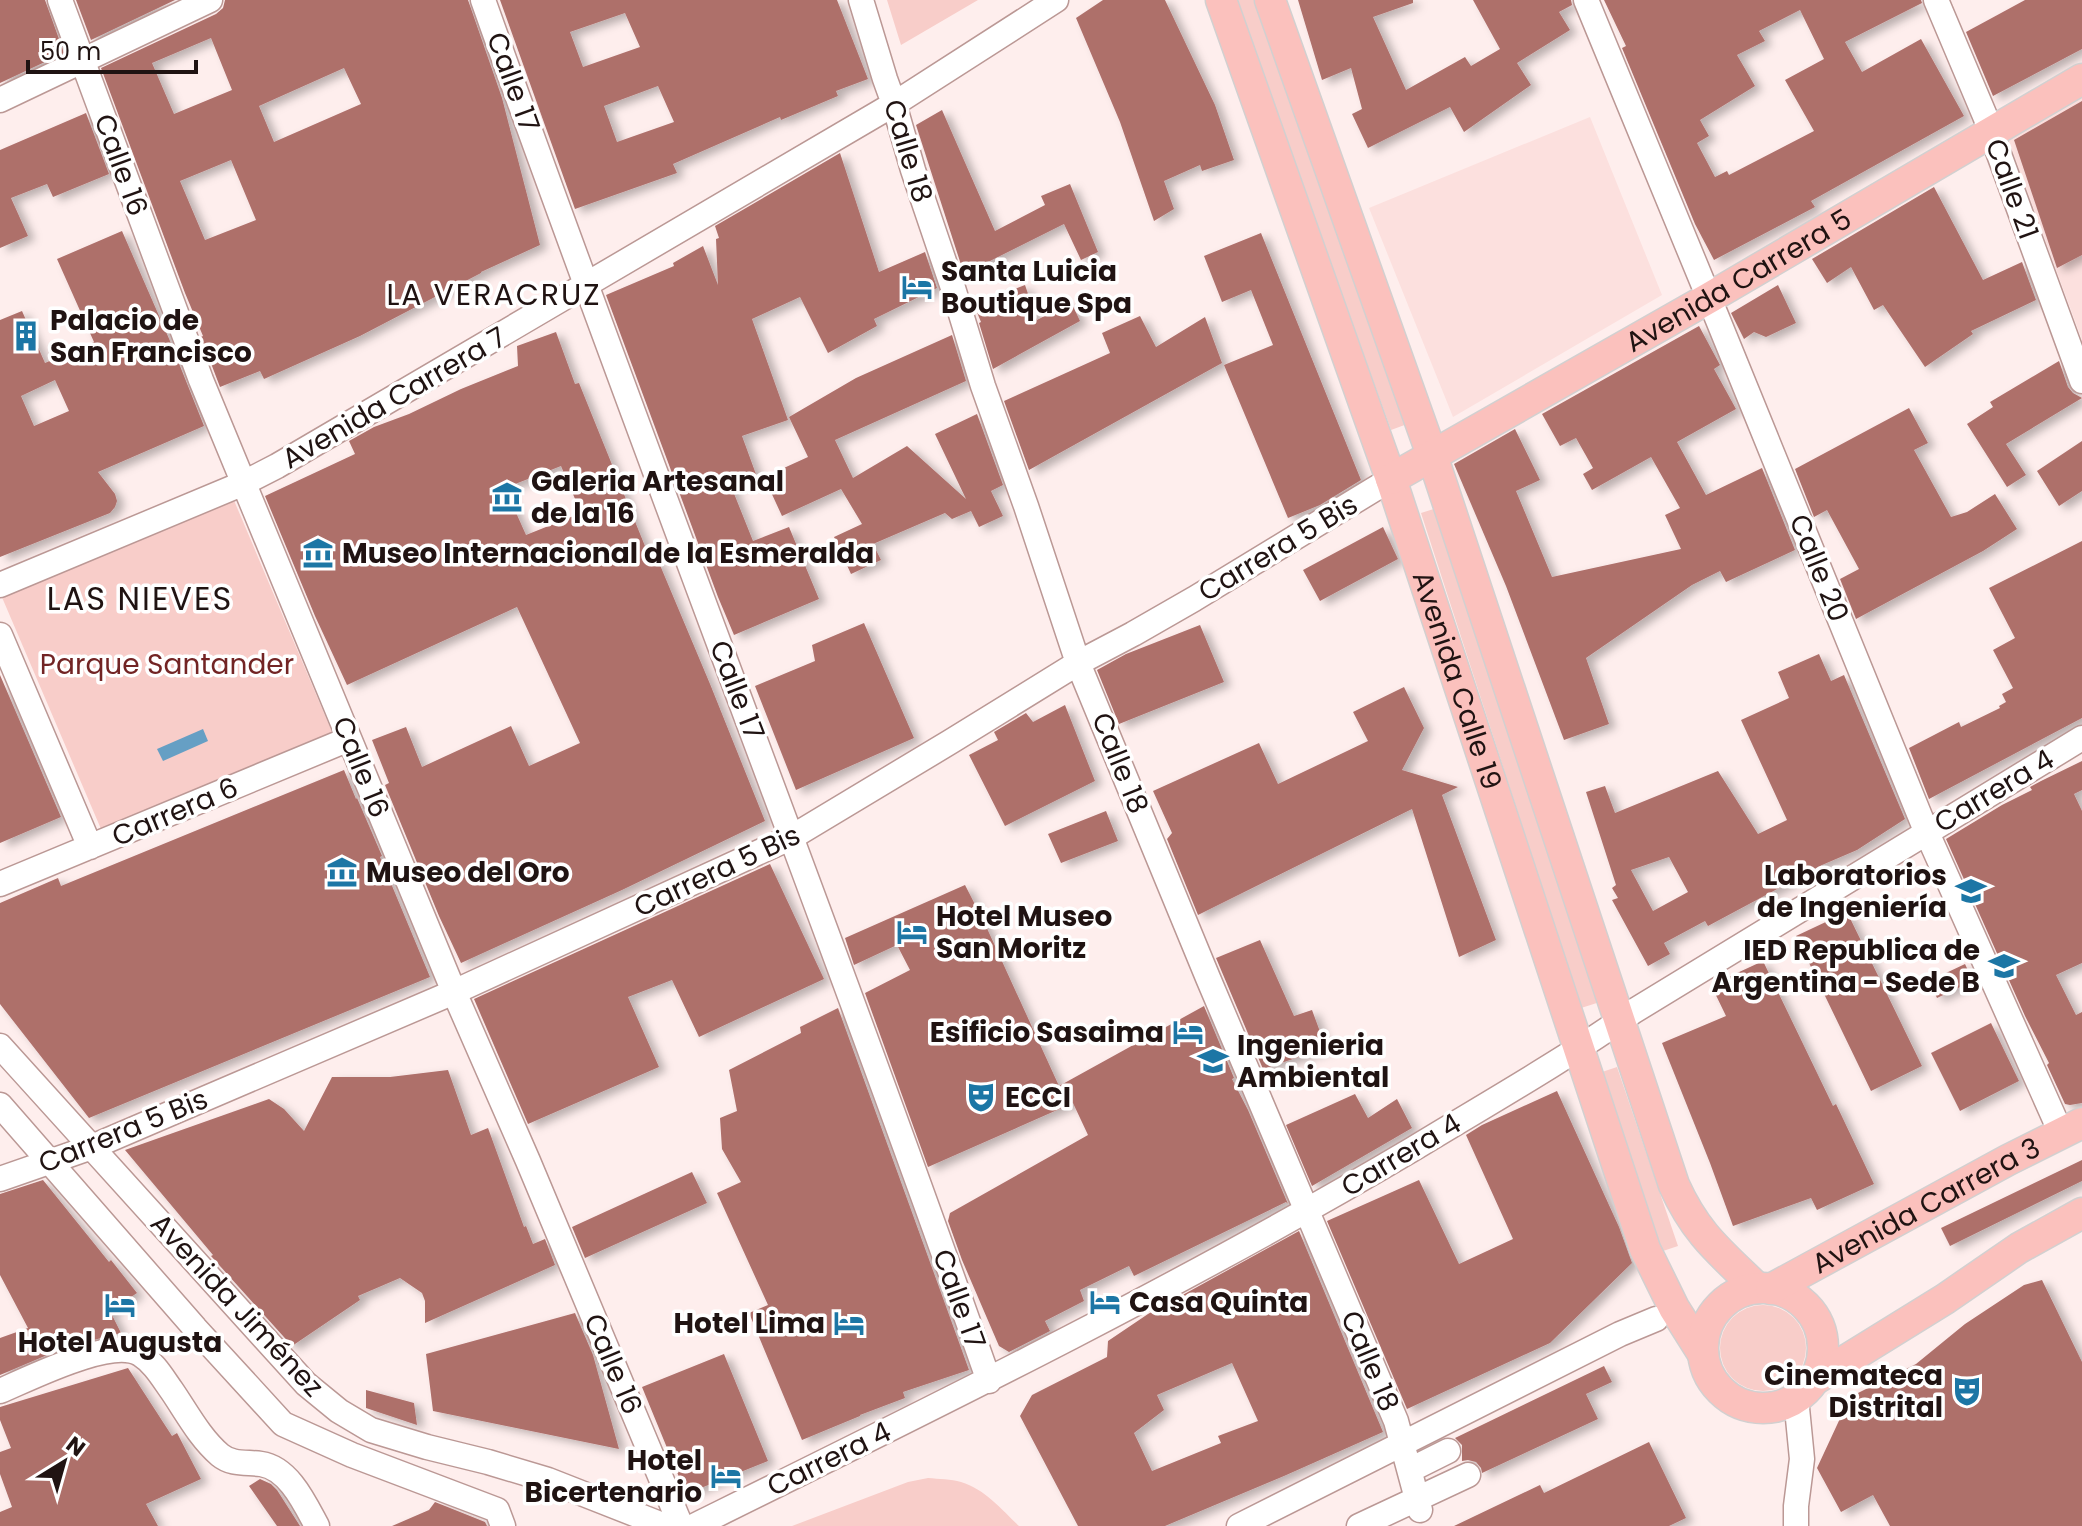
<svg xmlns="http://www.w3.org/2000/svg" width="2082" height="1526" viewBox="0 0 2082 1526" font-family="Poppins,sans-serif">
<defs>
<filter id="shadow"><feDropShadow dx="7" dy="4" stdDeviation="4" flood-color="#0004"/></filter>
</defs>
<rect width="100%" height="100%" fill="#feeeed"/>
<path fill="#fce0de" d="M2082 94V340L2008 139Z
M1590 117 1662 295 1453 417 1369 208Z"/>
<path fill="#f8cdc9" d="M887 0H978L901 45Z
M1235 0H1255L1410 423 1391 430Z
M233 498 332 732 101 829 1 595Z
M1440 507 1600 1002 1581 1008 1421 513Z
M1617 1067 1678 1246 1660 1252 1599 1073Z
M1720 1348a43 43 0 1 1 86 0a43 43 0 1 1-86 0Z
M928 1478C939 1479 951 1479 961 1482 985 1489 1002 1510 1019 1526H792L908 1482Z"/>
<path fill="#669fc4" d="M203 729 208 741 163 761 157 749Z"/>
<path fill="#ae6f6b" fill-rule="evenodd" filter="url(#shadow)" d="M0 0H45L64 53 0 83Z
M76 0H175L91 40Z
M225 0H468L502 98 540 245 481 272V273L360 336 264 379 260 371 220 387 201 337 203 336 185 293 101 68 216 14 223 8ZM211 38 232 90 174 114 152 63ZM344 68 361 104 274 142 259 106ZM231 160 256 220 205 240 180 181Z
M500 0H837L868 79 836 91 838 96 781 120 780 117 673 164 677 173 575 209ZM625 13 640 47 583 67 570 32ZM658 86 674 122 617 142 604 106Z
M1103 0H1165L1215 105 1234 160 1202 171 1200 165 1164 181 1174 209 1154 221 1120 122 1076 18Z
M1298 0H1413V3L1373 17 1406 90 1465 57 1471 66 1500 49 1473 0H1571L1572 5 1559 12 1570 30 1517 63 1531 85 1464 132 1450 107 1368 148 1352 114 1362 109 1351 68 1322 80Z
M1604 0H1921L1922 3 1845 42 1862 72 1921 39 1964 116 1811 201 1815 207 1714 260 1695 224 1622 48 1626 46ZM1800 10 1824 59 1785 80 1814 131 1729 175 1727 171 1715 177 1697 143 1709 136 1700 120 1755 86 1737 55 1765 41 1759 31Z
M2025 0H2082V49L1993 96 1966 32Z
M2082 101V255L2057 268 2014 140Z
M942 110 995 231 1045 205 1041 196 1070 184 1098 252 1081 260 1064 224 964 274 916 125Z
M86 113 109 174 53 197 47 184 11 198 28 236 0 248V150Z
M840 153 879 272 925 252 937 288 874 319 877 326 828 353 800 297 752 319 788 420 742 436 757 477 731 486 753 541 789 527 819 599 734 635 718 597 606 295 674 266 673 263 703 246 718 285 716 239 719 238 715 226Z
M1934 187 1983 280 2022 262 2036 300 1971 331 1973 334 1925 367 1883 305 1874 310 1851 267 1827 283 1812 259Z
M122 231 170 341 204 426 98 472 115 494 117 501 115 507 110 513 0 557V320L22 311 45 363 94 342 57 259ZM55 380 69 411 34 426 21 396Z
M1261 233 1361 480 1320 505 1288 518 1224 365 1273 345 1251 290 1222 302 1204 256Z
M1025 285 1037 320 1071 302 1080 321 993 369 979 323 981 322 974 305Z
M1778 285 1796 323 1766 337 1754 332 1744 339 1731 313Z
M1140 316 1156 347 1205 317 1222 363 1029 470 1004 401 1110 353 1102 333Z
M1699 326 1720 365 1714 369 1736 409 1677 442 1706 495 1762 468 1795 550 1726 582 1720 571 1692 585 1586 658 1609 724 1564 740 1506 586 1454 464 1515 429 1540 480 1516 491 1552 577 1681 549 1665 515 1680 508 1651 457 1592 490 1583 474 1593 468 1576 438 1560 446 1542 414Z
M556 332 575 384 579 383 651 561 657 558 710 684 765 821 622 890 461 963 439 916 385 785 389 783 372 740 406 727 422 767 511 726 529 766 580 743 517 607 347 685 315 616 265 496 355 454 349 441 374 427 409 414 461 389 518 366 517 346ZM561 466 581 513 526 535 505 488Z
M952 335 966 381 835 440 853 478 907 446 966 499 935 434 977 414 1003 485 991 491 1003 516 979 527 971 511 952 519 945 513 873 544 881 560 851 574 834 537 862 524 841 489 782 516 764 477 808 457 789 417 856 378Z
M2059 361 2068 387 2073 393 2082 398 2006 444 2026 475 2007 487 1967 424 1993 407 1990 402Z
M1909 408 1928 443 1914 450 1951 517 1967 512 1995 494 2017 529 1983 551 1856 619 1840 579 1859 569 1827 510 1814 517 1795 469Z
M2082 441V491L2059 506 2037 471Z
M1383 527 1398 559 1320 601 1303 570Z
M2082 541V718L1929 799 1909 748 1959 722 1961 727 2000 708 1999 706 2006 702 2002 694 2013 688 1993 650 2015 638 1989 588Z
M864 623 914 738 796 790 755 686 815 661 812 645Z
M1200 625 1224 682 1119 724 1097 670 1126 654Z
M1819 654 1831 681 1844 675 1905 819 1857 850 1822 865 1708 926 1705 921 1664 943 1670 954 1648 966 1612 900 1618 898 1612 888 1616 885 1586 792 1605 786 1615 813 1718 771 1758 834 1787 820 1741 720 1789 698 1778 672ZM1669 857 1688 892 1653 911 1631 870Z
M0 675 61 817 0 843Z
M1404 687 1424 728 1402 770 1458 787 1442 795 1496 940 1459 957 1412 809 1198 915 1167 839 1172 833 1153 791 1259 743 1278 784 1368 741 1353 712Z
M1065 705 1095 781 1005 826 969 755 998 740 994 732 1026 713 1033 722Z
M2082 761V790L2074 794 2082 811V963L2056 975 2076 1015 2082 1012V1103L2070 1105 2065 1104 2047 1065 2049 1063 2025 1016 1946 839 2002 805 2032 790 2030 787 2041 781Z
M344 770 356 799 357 798 382 856 380 857 430 977 89 1118 0 1004V903L58 878 61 886Z
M1106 811 1118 841 1061 863 1048 834Z
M770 864 824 979 699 1037 672 980 628 997 659 1067 528 1124 474 999Z
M965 885 985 924 1059 1086 1204 1006 1234 1078 1232 1079 1248 1110 1288 1204 1286 1202 1134 1276 1129 1266 1080 1290 1084 1301 1045 1321 1050 1331 1009 1352 999 1346 962 1260 948 1221 950 1213 1088 1135 1073 1103 928 1167 865 993 910 970 897 945 854 965 845 938Z
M1847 912 1922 1066 1871 1091 1796 936Z
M1260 940 1294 1016 1312 1010 1326 1048 1263 1069 1216 958Z
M1763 961 1833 1106 1836 1104 1874 1184 1817 1210 1811 1198 1733 1226 1710 1163 1662 1043 1726 1016 1711 985Z
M1965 964 1973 981 1937 998 1929 981Z
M838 1008 969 1370 903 1392 905 1398 860 1415V1416L802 1440 749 1313 768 1305 717 1193 741 1182 722 1149 720 1118 737 1111 729 1070 801 1033 800 1027Z
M1991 1023 2019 1081 1960 1111 1931 1053Z
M448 1070 471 1135 488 1128 524 1227 526 1226 533 1244 545 1239 555 1265 425 1323V1301L422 1293 400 1278 358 1296 360 1300 292 1346 211 1256 213 1255 125 1150 269 1099 284 1109 304 1131 332 1077H390Z
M1557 1091 1619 1227 1632 1263 1550 1343 1407 1409 1327 1221 1419 1180 1459 1264 1513 1239 1466 1135 1482 1125Z
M1355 1094 1368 1118 1397 1099 1412 1128 1312 1186 1286 1125Z
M2082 1160V1181L1950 1246 1941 1228Z
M692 1172 707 1203 585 1258 572 1227Z
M43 1180 109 1262 111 1260 137 1293 110 1311 121 1333 66 1347 0 1375V1338L28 1328 0 1275V1194Z
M1299 1231 1383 1432 1284 1476 1165 1526H1078L1020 1416 1032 1395 1107 1357 1108 1341 1148 1314ZM1232 1363 1258 1421 1218 1436 1221 1443 1152 1471 1134 1433 1164 1410 1157 1395Z
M2042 1280 2082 1362V1526H1890L1873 1495 1841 1512 1817 1468 1850 1397 1916 1364 1965 1324 2024 1285Z
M575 1313 593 1355 619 1449 433 1411 426 1354Z
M724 1354 768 1461 686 1494 642 1387Z
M1604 1366 1612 1382 1586 1394 1598 1419 1482 1473 1481 1468 1476 1462 1468 1460 1462 1461V1445L1455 1438Z
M128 1368 172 1436 177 1433 201 1479 146 1504 158 1526H0V1512L12 1507 0 1474V1452L11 1448 0 1420V1407Z
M366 1390 414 1403 417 1425 366 1408Z
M1649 1442 1686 1518 1669 1526H1454L1540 1485 1544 1493Z
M260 1479 271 1484 277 1490 300 1526H277L249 1486Z
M435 1502 485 1522 487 1526H392L429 1510Z"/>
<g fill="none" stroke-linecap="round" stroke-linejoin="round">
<g stroke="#bb9895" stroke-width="27">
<path id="minor" d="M60 0 201 380 454 992 528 1161 681 1526
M483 0C647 462 826 918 989 1381
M861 0 885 79 894 104 913 170 953 288 983 386 1026 506 1078 663 1208 978 1396 1421 1420 1510
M1586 0 1709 298 1924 826 2061 1133
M1936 0 1985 116 2082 381
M0 100 210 0
M0 585 244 483 277 466 894 104 1056 0
M0 635 90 847
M0 884 349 739
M0 1046 306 1384 339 1411 371 1430 427 1447 488 1462 548 1480 665 1526
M0 1105 195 1328 283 1424 352 1455 497 1510 503 1526
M0 1179 92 1147 454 992 792 837 950 742 1078 663 1133 634 1194 599 1391 479
M0 1391C31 1378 111 1337 140 1354 154 1363 162 1377 172 1391 187 1413 200 1438 220 1455 232 1465 247 1462 261 1464 289 1468 305 1504 317 1526
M1796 1398 1802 1459 1796 1506V1526
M1410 1470 1448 1451
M694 1526C937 1406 1180 1287 1413 1149 1487 1104 1563 1061 1634 1011L2082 738
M1239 1526 1620 1334 1656 1319
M1359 1526 1468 1475"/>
</g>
<g stroke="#d2d0d0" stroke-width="33">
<g id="major">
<path id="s1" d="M1221 0 1391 479 1645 1249 1674 1308 1703 1354"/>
<path d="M1270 0 1432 455 1674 1185C1696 1234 1720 1252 1757 1288"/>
<path id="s2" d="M1391 479 1709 298 2082 79"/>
<circle cx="1763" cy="1348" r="60"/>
<path id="s3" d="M1771 1289 2008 1160 2082 1123"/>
<path d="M1814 1380 1945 1299 2019 1248 2082 1213"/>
</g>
</g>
<use href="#minor" stroke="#fff" stroke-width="24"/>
<use href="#major" stroke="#fbc1bd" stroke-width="30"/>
</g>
<defs>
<g id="hotel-bare" transform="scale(2.4)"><path d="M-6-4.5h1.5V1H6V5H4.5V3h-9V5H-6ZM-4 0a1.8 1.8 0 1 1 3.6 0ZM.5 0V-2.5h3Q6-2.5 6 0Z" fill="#1c76a5" stroke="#fff" stroke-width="2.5" paint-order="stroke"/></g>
<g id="building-bare" transform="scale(2.4)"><path d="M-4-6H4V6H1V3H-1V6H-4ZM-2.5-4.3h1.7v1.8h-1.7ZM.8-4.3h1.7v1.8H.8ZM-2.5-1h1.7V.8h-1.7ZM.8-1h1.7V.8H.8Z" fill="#1c76a5" stroke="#fff" stroke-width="2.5" paint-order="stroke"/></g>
<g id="museum-bare" transform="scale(2.4)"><path d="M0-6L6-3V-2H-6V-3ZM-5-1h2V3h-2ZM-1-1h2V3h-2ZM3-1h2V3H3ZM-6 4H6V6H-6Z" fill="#1c76a5" stroke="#fff" stroke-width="2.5" paint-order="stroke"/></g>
<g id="university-bare" transform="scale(2.4)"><path d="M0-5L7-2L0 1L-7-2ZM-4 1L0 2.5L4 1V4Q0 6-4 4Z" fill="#1c76a5" stroke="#fff" stroke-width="2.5" paint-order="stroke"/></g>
<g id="school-bare" transform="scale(2.4)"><path d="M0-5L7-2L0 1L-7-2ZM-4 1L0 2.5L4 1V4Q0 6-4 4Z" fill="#1c76a5" stroke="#fff" stroke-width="2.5" paint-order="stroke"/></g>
<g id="theatre-bare" transform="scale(2.4)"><path d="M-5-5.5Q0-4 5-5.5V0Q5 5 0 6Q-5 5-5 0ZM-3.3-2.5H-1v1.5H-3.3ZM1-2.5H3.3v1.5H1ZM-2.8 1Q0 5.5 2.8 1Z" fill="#1c76a5" stroke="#fff" stroke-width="2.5" paint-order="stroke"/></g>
</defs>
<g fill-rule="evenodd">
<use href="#hotel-bare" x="917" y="287"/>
<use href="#building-bare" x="26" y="336"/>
<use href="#museum-bare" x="507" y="497"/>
<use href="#museum-bare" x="318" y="553"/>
<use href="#museum-bare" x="342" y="872"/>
<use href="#university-bare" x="1971" y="891"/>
<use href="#hotel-bare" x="912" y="932"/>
<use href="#school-bare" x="2004" y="966"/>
<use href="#hotel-bare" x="1188" y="1032"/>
<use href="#university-bare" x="1213" y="1061"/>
<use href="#theatre-bare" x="981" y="1097"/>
<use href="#hotel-bare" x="1105" y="1302"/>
<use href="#hotel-bare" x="120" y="1305"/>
<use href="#hotel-bare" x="849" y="1323"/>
<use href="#theatre-bare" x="1967" y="1391"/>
<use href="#hotel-bare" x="726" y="1476"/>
</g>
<g text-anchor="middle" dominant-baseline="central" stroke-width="7" stroke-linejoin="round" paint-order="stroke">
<g font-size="28" fill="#201312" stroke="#fff">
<text transform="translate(513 82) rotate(70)">Calle 17</text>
<text transform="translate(908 151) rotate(73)">Calle 18</text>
<text transform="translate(121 165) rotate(70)">Calle 16</text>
<text transform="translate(2012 189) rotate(70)">Calle 21</text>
<text stroke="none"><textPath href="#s2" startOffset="400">Avenida Carrera 5</textPath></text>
<text transform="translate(394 398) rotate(-30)">Avenida Carrera 7</text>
<text transform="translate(1278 548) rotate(-31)">Carrera 5 Bis</text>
<text transform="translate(1819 568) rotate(68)">Calle 20</text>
<text stroke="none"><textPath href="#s1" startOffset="720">Avenida Calle 19</textPath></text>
<text transform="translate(737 690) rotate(69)">Calle 17</text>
<text transform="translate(1120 763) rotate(68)">Calle 18</text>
<text transform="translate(361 767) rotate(68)">Calle 16</text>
<text transform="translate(1994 791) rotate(-31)">Carrera 4</text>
<text transform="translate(175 812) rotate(-23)">Carrera 6</text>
<text transform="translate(717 871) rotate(-25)">Carrera 5 Bis</text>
<text transform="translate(123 1131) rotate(-22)">Carrera 5 Bis</text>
<text transform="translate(1401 1155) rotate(-31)">Carrera 4</text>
<text stroke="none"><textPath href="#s3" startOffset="176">Avenida Carrera 3</textPath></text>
<text transform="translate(959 1299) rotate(70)">Calle 17</text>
<text transform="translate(237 1305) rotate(47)">Avenida Jiménez</text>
<text transform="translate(1370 1361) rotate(67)">Calle 18</text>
<text transform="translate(613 1364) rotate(67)">Calle 16</text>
<text transform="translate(829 1459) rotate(-26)">Carrera 4</text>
</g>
<g font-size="28" font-weight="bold" fill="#201312" stroke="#fff" text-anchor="start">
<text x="941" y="271">Santa Luicia<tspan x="941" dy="32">Boutique Spa</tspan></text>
<text x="50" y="320">Palacio de<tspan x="50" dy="32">San Francisco</tspan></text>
<text x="531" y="481">Galeria Artesanal<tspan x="531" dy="32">de la 16</tspan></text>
<text x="342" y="553">Museo Internacional de la Esmeralda</text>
<text x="366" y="872">Museo del Oro</text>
<text x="1947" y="875" text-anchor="end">Laboratorios<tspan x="1947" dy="32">de Ingeniería</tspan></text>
<text x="936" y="916">Hotel Museo<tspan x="936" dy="32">San Moritz</tspan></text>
<text x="1980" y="950" text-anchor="end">IED Republica de<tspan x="1980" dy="32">Argentina - Sede B</tspan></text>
<text x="1164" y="1032" text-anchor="end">Esificio Sasaima</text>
<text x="1237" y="1045">Ingenieria<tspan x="1237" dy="32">Ambiental</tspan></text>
<text x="1005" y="1097">ECCI</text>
<text x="1129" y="1302">Casa Quinta</text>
<text x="825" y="1323" text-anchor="end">Hotel Lima</text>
<text x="120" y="1342" text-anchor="middle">Hotel Augusta</text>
<text x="1943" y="1375" text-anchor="end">Cinemateca<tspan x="1943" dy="32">Distrital</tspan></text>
<text x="702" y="1460" text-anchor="end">Hotel<tspan x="702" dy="32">Bicertenario</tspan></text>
</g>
<g font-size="28" fill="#722424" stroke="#fff">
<text x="167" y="664">Parque Santander</text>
</g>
<g font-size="30" letter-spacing="2" fill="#201312" stroke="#fff">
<text x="494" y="294">LA VERACRUZ</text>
</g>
<g font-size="32" letter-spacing="2" fill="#201312" stroke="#fff">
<text x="140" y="598">LAS NIEVES</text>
</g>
</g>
<g transform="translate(64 1462) rotate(37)" stroke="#ffffff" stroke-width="6" paint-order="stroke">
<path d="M0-6L14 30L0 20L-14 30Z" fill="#201312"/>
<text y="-12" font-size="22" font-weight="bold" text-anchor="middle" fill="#201312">N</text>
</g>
<path d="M28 60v12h168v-12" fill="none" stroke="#201312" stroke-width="4"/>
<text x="40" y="60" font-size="24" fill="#201312" stroke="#ffffff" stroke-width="6" paint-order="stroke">50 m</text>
</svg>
